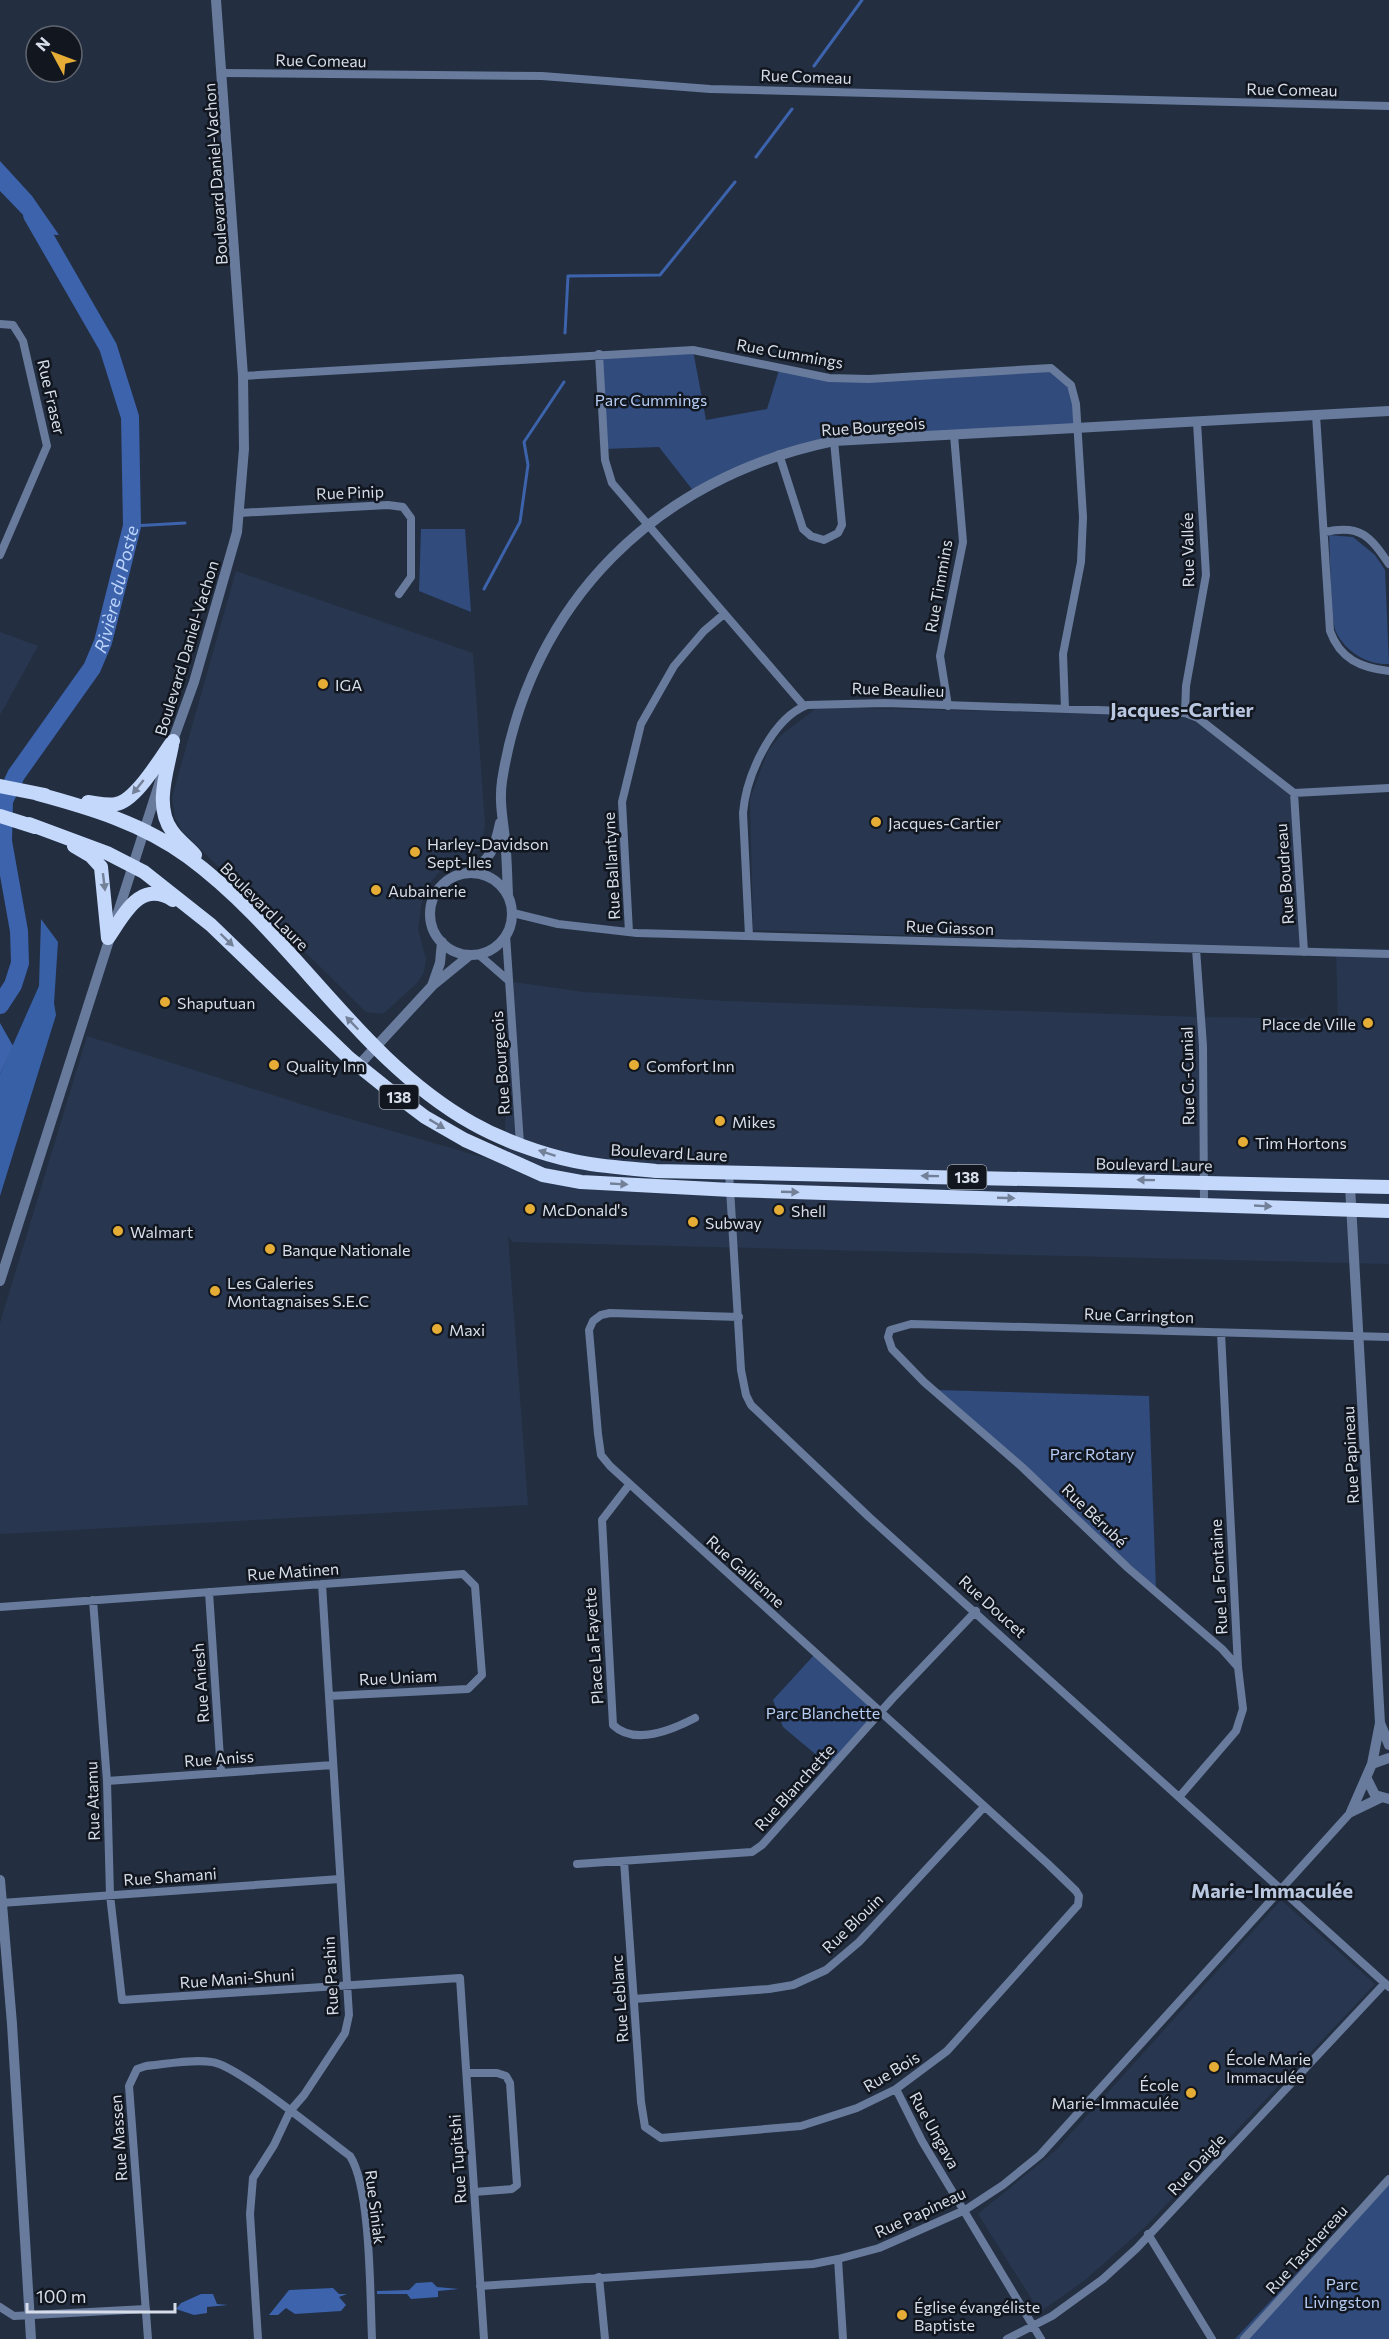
<svg xmlns="http://www.w3.org/2000/svg" width="1389" height="2339" viewBox="0 0 1389 2339" font-family="Commissioner,sans-serif">
<rect width="100%" height="100%" fill="#232e41"/>
<path fill="#28374f" d="M236 571 473 653 485 826 481 844 473 855 438 873 428 886 421 906 418 929 426 959 424 972 418 982 383 1014 366 1012 182 831 175 818 172 797Z
M0 632 38 646 0 715Z
M818 707 1181 716 1190 719 1203 726 1291 796 1300 949 753 930 750 799 768 751 780 736Z
M1336 948 1389 949V1264L513 1242 508 1236 528 1505 0 1534V1323L87 1036 326 1112 503 1163 514 982 584 992 726 1001 1199 1017 1338 1019Z
M1281 1900 1375 1984 1145 2227 1085 2280 1040 2312 978 2214 1056 2150Z"/>
<path fill="#304b7c" d="M693 350 706 420 767 409 780 367 829 378 1051 368 1071 385 1076 429 806 447 695 493 659 447 604 449 599 354Z
M421 529H465L471 612 419 591Z
M1329 535 1353 537 1375 555 1385 570 1389 664C1367 665 1346 652 1336 632 1331 621 1330 552 1329 535Z
M936 1390 1149 1396 1156 1588Z
M815 1654 882 1715 832 1768 783 1727 773 1700Z
M1389 2175V2339H1235Z"/>
<path fill="#3860a7" d="M41 919 58 942 54 1003 56 1015 0 1196V1074L39 986Z"/>
<path fill="#3c63ab" d="M0 161 32 196 59 235 36 234 27 219 0 191Z
M0 1023 13 1046 0 1074Z
M432 2282 437 2287 459 2289 438 2291V2297L411 2299 407 2294H377V2291L409 2290 416 2283Z
M333 2288 339 2294H347L339 2297 346 2305 341 2311 295 2314 286 2308 278 2315H269L289 2290Z
M201 2294H213L217 2304 228 2305 207 2307V2313L194 2315 176 2309 181 2303Z"/>
<g fill="none" stroke-linecap="round" stroke-linejoin="round">
<path stroke="#3c63ab" stroke-width="3" d="M814 66 862 0
M756 157 792 109
M565 333 568 276 660 275 735 182
M132 526 185 523
M484 589 520 522 528 465 524 442 564 382"/>
<path stroke="#3c63ab" stroke-width="18" id="s1" d="M0 1005 13 985 20 963 19 931 3 841 4 801 16 775 92 668 103 642 132 526 130 417 108 347 32 215"/>
<path stroke="#687b9c" stroke-width="8" d="M223 73 542 76 710 89 1389 106
M0 324 13 325 23 341 47 446 0 555
M599 354 605 460 612 483 804 706
M243 376 693 350 829 378 869 379 1051 368 1071 385 1076 404 1083 517 1081 562 1063 654 1065 709
M1316 415 1330 631C1340 659 1361 668 1389 671
M779 454 803 529 811 536 824 540 838 533 842 525 834 441
M239 513 388 505 403 507 411 518V577L399 594
M1325 532C1360 524 1370 536 1389 564
M948 706 940 656 963 542 954 435
M1185 713 1186 686 1206 575 1197 422
M1294 793 1304 952
M513 913 558 924 637 933 1389 954
M629 932 622 802 641 724 674 666 704 631 724 614
M506 935 520 1144
M749 936 743 813C746 777 771 719 807 705L885 703 1185 713 1198 718 1294 793 1389 788
M1196 949 1203 1046 1204 1203
M478 954 509 981
M729 1172 741 1370 746 1395 751 1405 869 1517 1389 1987
M629 1485 602 1520 613 1725C635 1746 672 1730 695 1718
M209 1592 221 1773
M93 1600 107 1781 110 1895 122 2000 460 1978 484 2339
M0 1607 463 1574 475 1586 482 1675 468 1689 329 1696
M1238 1667 1222 1649 1128 1568 1022 1467 924 1382 892 1349 888 1337 890 1330 911 1324 1389 1337
M107 1781 333 1765
M1180 1796 1236 1731 1243 1709 1238 1667 1221 1333
M624 1861 641 2102 645 2127 661 2138 801 2126 857 2108 896 2089 947 2051 1078 1905 1079 1896 1076 1891 1048 1864 610 1466 601 1455 598 1434 589 1330 593 1321 601 1315 610 1313 739 1317
M577 1864 752 1852 762 1845 893 1698 976 1611
M1 1903 340 1879
M634 1999 769 1989 793 1985 826 1970 859 1942 984 1807
M467 2073H497L506 2076 510 2083 517 2185 512 2189 474 2192
M896 2089 922 2141 1041 2339
M1148 2234 1212 2339
M838 2259 843 2339
M599 2277 605 2339
M480 2286 813 2264 838 2259 879 2248 965 2210 1003 2185 1040 2155 1351 1812
M0 2307 14 2316 146 2309
M148 2339 129 2086 137 2069 146 2066C167 2064 191 2059 212 2062 237 2065 324 2137 350 2156 371 2188 370 2297 372 2339
M258 2339 250 2214 253 2178 274 2145 290 2111 304 2095 345 2033 349 2015 322 1584
M1007 2339 1052 2316 1103 2279 1137 2248 1385 1983
M1244 2339 1389 2179"/>
<path stroke="#687b9c" stroke-width="10" d="M171 746 194 682 237 532 244 449 243 376 216 0
M468 872C491 861 495 847 500 823
M430 914a41 41 0 1 1 82 0a41 41 0 1 1-82 0Z
M508 894C507 876 507 857 505 840 503 819 499 802 502 781 530 601 658 477 834 441L1389 411
M432 986 440 963 442 942
M359 1065 432 986 470 955
M1350 1186 1380 1723 1372 1764 1351 1812
M0 1281 161 778
M1380 1723 1389 1745
M1372 1764 1389 1758
M1367 1779 1375 1795 1389 1799
M1351 1812 1380 1798
M0 1880 12 2024 31 2339"/>
<path stroke="#c4d8fb" stroke-width="14" d="M172 745C167 772 154 807 172 831 178 840 188 847 195 855
M0 786 45 795
M38 794C90 808 144 824 188 857 293 934 357 1058 472 1123 502 1140 541 1154 574 1161 601 1167 629 1168 656 1171L1389 1187
M88 802C97 803 107 806 116 804 136 801 161 757 173 741
M0 816 35 827
M29 824 107 853 144 872 211 925 349 1058 384 1086 425 1117 465 1140 543 1175 581 1182 731 1190 1389 1211
M74 846 91 856 101 867 108 938
M108 938C124 915 140 879 173 900"/>
</g>
<defs><path id="oneway-solid" d="M-6-.8H1V-3.2L6.5 0L1 3.2V.8H-6Z" transform="scale(1.5)"/></defs>
<g fill="#738198">
<use href="#oneway-solid" transform="translate(138 787) rotate(129)"/>
<use href="#oneway-solid" transform="translate(104 882) rotate(83)"/>
<use href="#oneway-solid" transform="translate(227 940) rotate(44)"/>
<use href="#oneway-solid" transform="translate(352 1023) rotate(-134)"/>
<use href="#oneway-solid" transform="translate(437 1124) rotate(31)"/>
<use href="#oneway-solid" transform="translate(547 1153) rotate(-162)"/>
<use href="#oneway-solid" transform="translate(930 1176) rotate(-179)"/>
<use href="#oneway-solid" transform="translate(1146 1180) rotate(-179)"/>
<use href="#oneway-solid" transform="translate(619 1184) rotate(3)"/>
<use href="#oneway-solid" transform="translate(790 1192) rotate(2)"/>
<use href="#oneway-solid" transform="translate(1006 1198) rotate(2)"/>
<use href="#oneway-solid" transform="translate(1263 1206) rotate(3)"/>
</g>
<g fill="#e6ad36" stroke="#11161f" stroke-width="2">
<circle cx="323" cy="684" r="6"/>
<circle cx="876" cy="822" r="6"/>
<circle cx="415" cy="852" r="6"/>
<circle cx="376" cy="890" r="6"/>
<circle cx="165" cy="1002" r="6"/>
<circle cx="1368" cy="1023" r="6"/>
<circle cx="274" cy="1065" r="6"/>
<circle cx="634" cy="1065" r="6"/>
<circle cx="720" cy="1121" r="6"/>
<circle cx="1243" cy="1142" r="6"/>
<circle cx="530" cy="1209" r="6"/>
<circle cx="779" cy="1210" r="6"/>
<circle cx="693" cy="1222" r="6"/>
<circle cx="118" cy="1231" r="6"/>
<circle cx="270" cy="1249" r="6"/>
<circle cx="215" cy="1291" r="6"/>
<circle cx="437" cy="1329" r="6"/>
<circle cx="1214" cy="2067" r="6"/>
<circle cx="1191" cy="2093" r="6"/>
<circle cx="902" cy="2315" r="6"/>
</g>
<g text-anchor="middle" dominant-baseline="central" stroke-width="5" stroke-linejoin="round" paint-order="stroke">
<g fill="#11161f" stroke="#9ca2ad" stroke-width="1.5">
<rect x="379.5" y="1085" width="39" height="24" rx="4.5"/>
<rect x="947.5" y="1165" width="39" height="24" rx="4.5"/>
</g>
<g font-size="15" font-weight="bold" fill="#d7deea">
<text x="399" y="1097">138</text>
<text x="967" y="1177">138</text>
</g>
<g font-size="16" fill="#d7deea" stroke="#11161f">
<text transform="translate(321 60) rotate(1)">Rue Comeau</text>
<text transform="translate(806 76) rotate(2)">Rue Comeau</text>
<text transform="translate(1292 89) rotate(1)">Rue Comeau</text>
<text transform="translate(215 174) rotate(-94)">Boulevard Daniel-Vachon</text>
<text transform="translate(790 353) rotate(10)">Rue Cummings</text>
<text transform="translate(52 397) rotate(77)">Rue Fraser</text>
<text transform="translate(873 426) rotate(-4)">Rue Bourgeois</text>
<text transform="translate(350 492) rotate(-2)">Rue Pinip</text>
<text transform="translate(1187 550) rotate(-91)">Rue Vallée</text>
<text transform="translate(938 586) rotate(-80)">Rue Timmins</text>
<text transform="translate(186 648) rotate(-73)">Boulevard Daniel-Vachon</text>
<text transform="translate(898 689) rotate(2)">Rue Beaulieu</text>
<text transform="translate(611 866) rotate(-93)">Rue Ballantyne</text>
<text transform="translate(1284 874) rotate(-94)">Rue Boudreau</text>
<text transform="translate(265 906) rotate(45)">Boulevard Laure</text>
<text transform="translate(950 927) rotate(2)">Rue Giasson</text>
<text transform="translate(500 1063) rotate(-94)">Rue Bourgeois</text>
<text transform="translate(1187 1076) rotate(-91)">Rue G.-Cunial</text>
<text transform="translate(669 1152) rotate(3)">Boulevard Laure</text>
<text transform="translate(1154 1164) rotate(1)">Boulevard Laure</text>
<text transform="translate(1139 1315) rotate(2)">Rue Carrington</text>
<text transform="translate(1350 1455) rotate(-93)">Rue Papineau</text>
<text transform="translate(1095 1515) rotate(44)">Rue Bérubé</text>
<text transform="translate(293 1571) rotate(-4)">Rue Matinen</text>
<text transform="translate(746 1571) rotate(42)">Rue Gallienne</text>
<text transform="translate(1218 1577) rotate(-93)">Rue La Fontaine</text>
<text transform="translate(993 1606) rotate(42)">Rue Doucet</text>
<text transform="translate(593 1646) rotate(-94)">Place La Fayette</text>
<text transform="translate(398 1677) rotate(-3)">Rue Uniam</text>
<text transform="translate(200 1683) rotate(-94)">Rue Aniesh</text>
<text transform="translate(219 1758) rotate(-4)">Rue Aniss</text>
<text transform="translate(794 1787) rotate(-48)">Rue Blanchette</text>
<text transform="translate(92 1801) rotate(-92)">Rue Atamu</text>
<text transform="translate(170 1876) rotate(-4)">Rue Shamani</text>
<text transform="translate(852 1923) rotate(-44)">Rue Blouin</text>
<text transform="translate(330 1976) rotate(-93)">Rue Pashin</text>
<text transform="translate(237 1978) rotate(-4)">Rue Mani-Shuni</text>
<text transform="translate(619 1999) rotate(-94)">Rue Leblanc</text>
<text transform="translate(891 2071) rotate(-31)">Rue Bois</text>
<text transform="translate(935 2130) rotate(61)">Rue Ungava</text>
<text transform="translate(118 2138) rotate(-94)">Rue Massen</text>
<text transform="translate(457 2159) rotate(-94)">Rue Tupitshi</text>
<text transform="translate(1196 2164) rotate(-47)">Rue Daigle</text>
<text transform="translate(376 2207) rotate(83)">Rue Siniak</text>
<text transform="translate(920 2212) rotate(-25)">Rue Papineau</text>
<text transform="translate(1306 2249) rotate(-48)">Rue Taschereau</text>
</g>
<g font-size="16" fill="#b6cdf4" stroke="#11161f">
<text x="651" y="399">Parc Cummings</text>
<text x="1092" y="1453">Parc Rotary</text>
<text x="823" y="1712">Parc Blanchette</text>
<text x="1342" y="2283">Parc<tspan x="1342" dy="18">Livingston</tspan></text>
</g>
<g font-size="16" fill="#d7deea" stroke="#11161f" text-anchor="start">
<text x="335" y="684">IGA</text>
<text x="888" y="822">Jacques-Cartier</text>
<text x="427" y="843">Harley-Davidson<tspan x="427" dy="18">Sept-Iles</tspan></text>
<text x="388" y="890">Aubainerie</text>
<text x="177" y="1002">Shaputuan</text>
<text x="1356" y="1023" text-anchor="end">Place de Ville</text>
<text x="286" y="1065">Quality Inn</text>
<text x="646" y="1065">Comfort Inn</text>
<text x="732" y="1121">Mikes</text>
<text x="1255" y="1142">Tim Hortons</text>
<text x="542" y="1209">McDonald's</text>
<text x="791" y="1210">Shell</text>
<text x="705" y="1222">Subway</text>
<text x="130" y="1231">Walmart</text>
<text x="282" y="1249">Banque Nationale</text>
<text x="227" y="1282">Les Galeries<tspan x="227" dy="18">Montagnaises S.E.C</tspan></text>
<text x="449" y="1329">Maxi</text>
<text x="1226" y="2058">École Marie<tspan x="1226" dy="18">Immaculée</tspan></text>
<text x="1179" y="2084" text-anchor="end">École<tspan x="1179" dy="18">Marie-Immaculée</tspan></text>
<text x="914" y="2306">Église évangéliste<tspan x="914" dy="18">Baptiste</tspan></text>
</g>
<g font-size="18" font-style="italic" fill="#bdd4fc" stroke="#11161f">
<text stroke="none"><textPath href="#s1" startOffset="453">Rivière du Poste</textPath></text>
</g>
<g font-size="20" font-weight="bold" fill="#b8c6df" stroke="#11161f">
<text x="1182" y="709">Jacques-Cartier</text>
<text x="1272" y="1890">Marie-Immaculée</text>
</g>
</g>
<g transform="translate(54 54) rotate(311)"><circle r="28" fill="#11161f" stroke="#606670" stroke-width="1.5"/>
<path d="M0-4.5L10 22L0 15L-10 22Z" fill="#e6ad36"/>
<text y="-9" font-size="16" font-weight="bold" text-anchor="middle" fill="#d7deea">N</text>
</g>
<path d="M27 2303v9h148v-9" fill="none" stroke="#d7deea" stroke-width="3"/>
<text x="36" y="2303" font-size="18" fill="#d7deea" stroke="#11161f" stroke-width="4.5" paint-order="stroke">100 m</text>
</svg>
